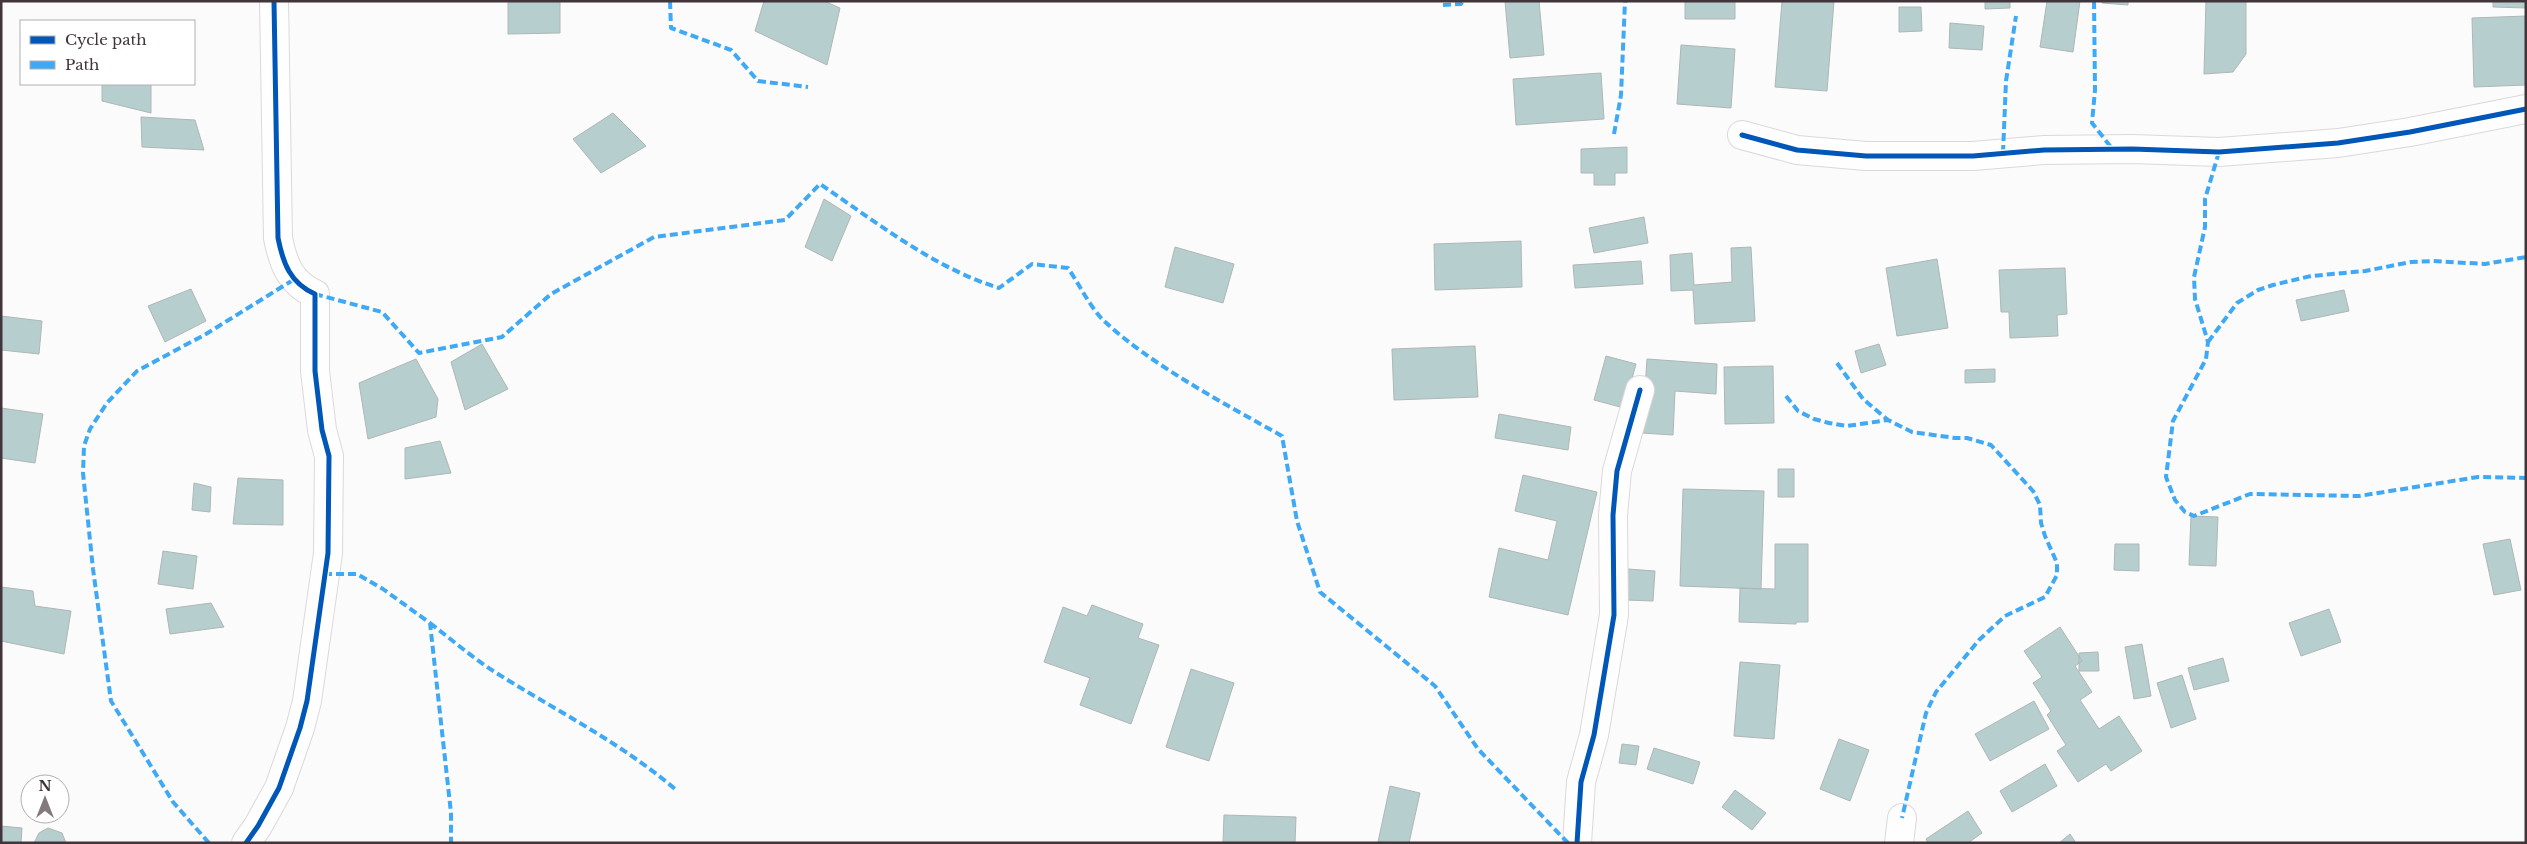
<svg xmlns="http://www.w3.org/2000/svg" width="2527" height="844" viewBox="0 0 2527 844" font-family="'Libre Baskerville',serif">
<rect width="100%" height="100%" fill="#fbfbfb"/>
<path fill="#b7cece" stroke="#afb6b6" d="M508 1H560V33L508 34Z
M764 1H824L840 8 827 65 755 31Z
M1505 1H1539L1544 55 1510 58Z
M1685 1H1735V19H1685Z
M1782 1H1834L1827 91 1775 87Z
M1985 1H2010V8L1985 9Z
M2047 1H2080L2073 52 2040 47Z
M2102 1H2128V5L2102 3Z
M2206 1H2246V54L2233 72 2204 74Z
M2493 1H2526V8L2493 7Z
M1899 7H1921L1922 31 1899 32Z
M2526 16V85L2474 87 2472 18Z
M1950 23 1984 26 1982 50 1949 48Z
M1681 45 1735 49 1731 108 1677 104Z
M1601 73 1604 119 1516 125 1513 79Z
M102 84H151V113L102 101Z
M613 113 646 146 601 173 573 139Z
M141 117 195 120 204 150 142 147Z
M1627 147V173H1615V185H1594V173H1581V149Z
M824 199 851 216 832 261 805 247Z
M1644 217 1648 243 1594 253 1589 228Z
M1521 241 1522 287 1435 290 1434 244Z
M1175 247 1234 264 1223 303 1165 287Z
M1751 247 1755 321 1695 324 1693 290 1671 291 1670 255 1692 253 1694 285 1732 282 1731 248Z
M1937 259 1948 328 1897 336 1886 268Z
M1641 261 1643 284 1575 288 1573 265Z
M2065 268 2067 314 2057 315 2058 336 2010 338 2009 312H2001L1999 270Z
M191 289 206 321 165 342 148 306Z
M2344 290 2349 311 2301 321 2296 300Z
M1 316 42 321 39 354 1 350Z
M482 344 508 389 465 410 451 362Z
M1879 344 1886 365 1861 373 1855 351Z
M1475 346 1478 397 1394 400 1392 349Z
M1606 356 1636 364 1624 408 1594 400Z
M416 359 438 399 436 417 368 439 359 383Z
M1647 359 1717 364 1716 394 1675 391 1673 435 1642 433Z
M1773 366 1774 423 1725 424 1724 367Z
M1995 369V382L1965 383V370Z
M1 408 43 414 35 463 1 458Z
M1499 414 1571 427 1568 450 1495 438Z
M440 441 451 473 405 479V448Z
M1778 469H1794V497H1778Z
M1523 475 1597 492 1568 615 1489 597 1499 548 1548 560 1557 521 1515 511Z
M238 478 283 480V525L233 524Z
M194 483 211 487 210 512 192 510Z
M1683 489 1764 491 1761 589 1680 586Z
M2191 516 2218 517 2216 566 2189 565Z
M2510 539 2521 590 2494 595 2483 544Z
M1775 544H1808V622H1796V624L1739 622 1740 588 1775 589Z
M2115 544H2139V571L2114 570Z
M163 551 197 556 193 589 158 584Z
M1628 569 1655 571 1653 601 1626 600Z
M1 587 33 591 35 606 71 611 64 654 1 641Z
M211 603 224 627 170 634 166 609Z
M1092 605 1143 624 1138 638 1159 645 1131 724 1080 705 1090 678 1044 662 1063 607 1087 616Z
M2329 609 2341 642 2301 656 2289 623Z
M2060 627 2082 661 2075 666 2092 692 2080 700 2099 729 2119 716 2142 751 2111 771 2106 764 2078 782 2057 751 2066 745 2047 715 2051 711 2033 683 2042 677 2024 651Z
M2142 644 2151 696 2134 699 2125 647Z
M2098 652 2099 671H2079V653Z
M2223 658 2229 681 2194 690 2188 668Z
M1740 662 1780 665 1774 739 1734 736Z
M1191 669 1234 683 1209 761 1166 747Z
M2182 675 2196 719 2171 728 2157 683Z
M2034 701 2049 729 1990 761 1975 734Z
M1839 739 1869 750 1850 801 1820 789Z
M1622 744 1639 746 1636 765 1619 763Z
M1654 748 1700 762 1693 784 1647 769Z
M2045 764 2057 786 2012 812 2000 791Z
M1390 786 1420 793 1409 843 1378 842Z
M1735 790 1766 813 1752 830 1722 807Z
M1968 811 1982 833 1968 843H1928L1926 839Z
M1224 815 1296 817 1295 843H1223Z
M1 826 22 828 21 843H1Z
M48 828 62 833 66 843H34L39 833Z
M2070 834 2076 843H2059Z"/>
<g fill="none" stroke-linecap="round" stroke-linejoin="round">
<g stroke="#ddd7db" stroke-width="30">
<path id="minor" d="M1742 135 1797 150 1866 156H1973L2044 150 2132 149 2219 152 2338 143 2410 132 2526 109
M246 843 258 826 279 788 300 728 307 701 328 553 329 456 322 430 315 371V294C290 283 283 263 278 238L274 1
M1577 843 1581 782 1594 735 1614 615 1613 515 1617 471 1640 390
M1899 843 1902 818"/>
</g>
<use href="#minor" stroke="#fefefe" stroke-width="28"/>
<path stroke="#3fa9f5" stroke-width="4" stroke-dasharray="8 4" stroke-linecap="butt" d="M670 1 671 28 731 50 758 81 808 87
M2094 1 2095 90 2092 123 2114 151
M1443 5 1461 4 1463 1
M1614 134 1621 95 1625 1
M2219 152 2205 199V227L2194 277 2195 299 2208 342 2206 359 2173 421 2166 477 2175 500 2185 512 2194 516 2250 494 2359 496 2478 477 2526 478
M2003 153 2006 81 2016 16
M315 294 382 312 419 353 502 337 551 294 654 237 785 220 820 184C876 222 934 268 999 288L1032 264 1068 268C1079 284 1089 305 1102 319 1149 364 1225 404 1282 436L1297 521 1320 592 1435 686 1478 749 1568 843
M2208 342 2237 303 2258 290 2273 285 2311 276 2365 271 2411 262 2433 261 2485 264 2526 257
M1837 363 1863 399 1888 420
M1786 396 1798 411 1814 419 1829 423 1847 426 1888 420 1912 432 1955 438H1967L1991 445 2033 491 2040 505 2041 523 2045 536 2057 563V575L2045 597 2005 616 1979 640 1936 692 1926 713 1902 818
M324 574H357L383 589 430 623 451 813V843
M430 623C452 640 474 659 498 674 557 711 621 743 675 789
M209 843 173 802 111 701 93 569 83 473 84 446 90 429 107 403 137 371 206 334 293 280"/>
<g stroke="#fff" stroke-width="8">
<path id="cycleway" d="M1742 135 1797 150 1866 156H1973L2044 150 2132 149 2219 152 2338 143 2410 132 2526 109
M246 843 258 826 279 788 300 728 307 701 328 553 329 456 322 430 315 371V294C290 283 283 263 278 238L274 1
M1577 843 1581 782 1594 735 1614 615 1613 515 1617 471 1640 390"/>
</g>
<use href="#cycleway" stroke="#0057b8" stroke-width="5"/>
</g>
<rect width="2527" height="844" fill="none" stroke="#41343b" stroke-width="5"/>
<rect x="20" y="20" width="175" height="65" fill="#ffffff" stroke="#b3aeb1"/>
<rect x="30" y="36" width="25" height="8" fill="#0057b8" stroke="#b3aeb1"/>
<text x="65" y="45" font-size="15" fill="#41343b">Cycle path</text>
<rect x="30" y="61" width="25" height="8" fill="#3fa9f5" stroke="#b3aeb1"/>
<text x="65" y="70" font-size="15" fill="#41343b">Path</text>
<g transform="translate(45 799)"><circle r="24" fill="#ffffff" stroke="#b3aeb1"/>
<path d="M0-4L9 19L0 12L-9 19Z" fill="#827a7e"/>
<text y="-8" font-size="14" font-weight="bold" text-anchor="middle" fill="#41343b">N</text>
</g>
</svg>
